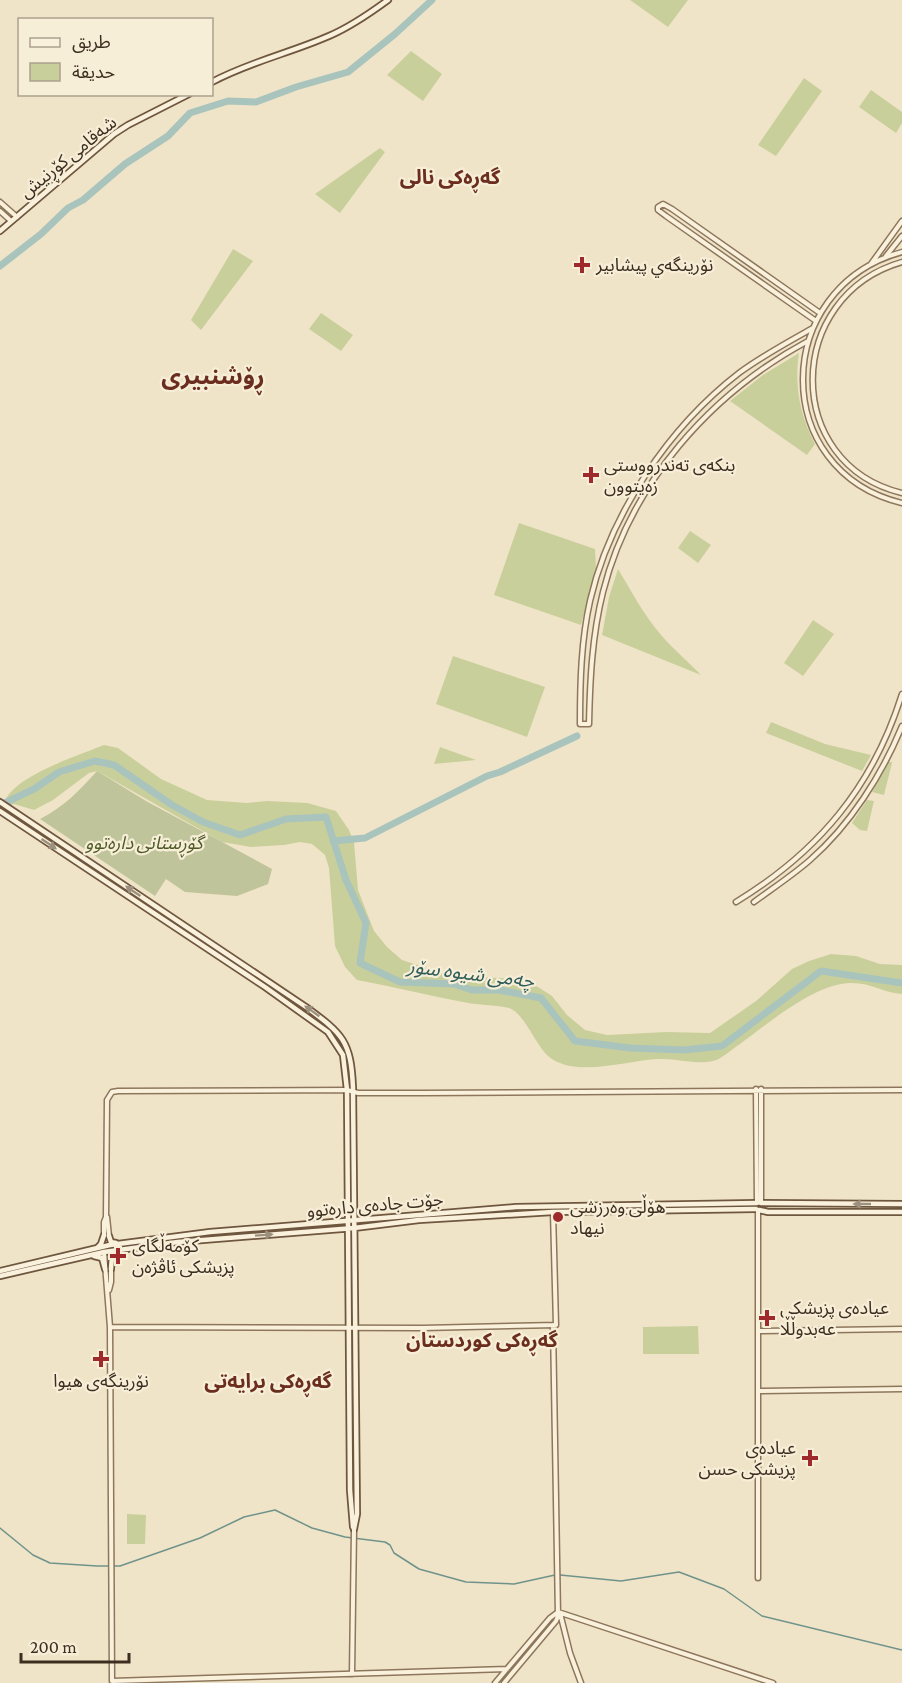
<svg xmlns="http://www.w3.org/2000/svg" width="902" height="1683" viewBox="0 0 902 1683" font-family="'Crimson Pro','Noto Sans Arabic',serif">
<rect width="100%" height="100%" fill="#f0e4c8"/>
<path fill="#c9cf9b" d="M630 0H688L668 27Z
M411 51 442 74 423 101 387 75Z
M804 78 822 91 776 156 758 145Z
M871 90 902 112V123L896 133 859 107Z
M380 148 385 152 340 213 315 194Z
M233 249 253 261 201 330 191 320Z
M321 313 353 335 341 351 309 329Z
M799 353C794 385 800 416 815 444L807 455 730 401 763 375Z
M519 523 595 549 596 569 581 625 494 595Z
M690 531 711 545 698 563 678 548Z
M618 569C632 592 644 616 662 636 674 650 689 662 701 675L602 635 609 597Z
M813 620 834 634 803 676 784 663Z
M453 656 545 687 527 737 436 704Z
M771 722 825 744 871 755 862 771 766 733Z
M104 745 118 748 161 779 207 800 247 803 267 801 307 803 336 811 349 830 354 842 358 890 374 931 387 947 402 960 449 975 515 979 538 987 552 996 567 1015 585 1030 607 1035 666 1032 710 1033 756 1001 792 969 809 961 831 954 856 956 880 964 902 965V994C884 993 870 982 849 983 813 985 769 1023 740 1044 732 1049 722 1059 713 1061 696 1065 676 1058 659 1059 627 1060 575 1079 548 1056 535 1044 524 1013 509 1008 496 1005 481 1005 468 1003 431 996 394 987 357 980L345 967 335 946 329 868 325 855 312 844 300 842 284 845 251 847 222 842 97 771 89 773 53 800 34 810 14 804 0 810V801L6 799C18 775 79 755 104 745Z
M440 747 476 760 434 764Z
M889 762H892V763L884 795 872 792Z
M867 800 874 801 867 831 860 830 852 823Z
M698 1326 699 1354H643V1327Z
M127 1514 146 1515 145 1544H127Z"/>
<path fill="#bfc49a" d="M97 771 146 801 272 869 268 884 237 896 185 892 166 879 155 896 40 819C64 807 80 790 97 771Z"/>
<g fill="none" stroke-linecap="round" stroke-linejoin="round">
<path stroke="#6f938a" stroke-width="1.5" d="M0 1528 33 1555 50 1563 97 1566H120L200 1538 244 1517 275 1510 312 1528 345 1537 385 1542 390 1545 394 1553 419 1569 466 1582 514 1584 555 1575
M560 1575 621 1581 679 1572 724 1589 762 1616 902 1650"/>
<path stroke="#a9c4bc" stroke-width="7" d="M0 266 41 234 68 208 83 200 125 164 168 136 190 113 228 101 256 102 296 87 348 72 395 34 432 0
M0 805 34 789 59 772 95 761 114 765 172 805 203 822 240 835 286 819 326 817 346 880 366 923 360 963 400 982 454 984 472 990H499L541 998 575 1041 630 1048 684 1050 722 1046 821 971 902 983
M333 841 365 838 487 776 500 772 577 736"/>
<g stroke="#8d765c" stroke-width="7">
<path id="tertiary" d="M0 202 17 217
M0 211 11 221
M902 252C771 288 769 471 902 503
M886 256 902 236
M902 262C784 296 782 464 902 493
M871 264 902 221
M816 321 666 216 658 210V207L663 204 672 209 820 313
M808 341C711 393 630 484 603 592 592 636 590 679 589 724H580C580 683 581 641 590 601 610 514 669 427 739 373 762 356 788 342 813 328
M736 902C818 852 873 787 902 694
M754 902C773 888 793 875 810 860 850 825 882 775 902 726
M756 1089 757 1203
M761 1203V1089
M107 1217 109 1236
M104 1235V1222L106 1217 107 1100 112 1092 118 1091 347 1090 358 1093H422L902 1090
M104 1252 110 1327 112 1681 507 1669
M109 1290 111 1282V1268
M110 1327 423 1328 556 1325 553 1212
M759 1331 902 1329
M760 1391 902 1389
M758 1578V1210
M558 1612 773 1683
M560 1613 570 1653 581 1683
M352 1674 354 1529
M495 1683 550 1618 558 1612
M504 1683 556 1621 558 1616 553 1325"/>
</g>
<g stroke="#6f573f" stroke-width="8">
<path id="secondary" d="M212 82C249 62 290 53 329 36 350 27 369 14 388 0
M0 231 114 134 128 125 189 94
M0 802 306 1007C343 1034 351 1041 353 1088L357 1514 354 1529
M0 811 265 987 328 1032 343 1055 347 1090 350 1490 353 1527
M761 1203 902 1204
M759 1210 768 1212H902
M109 1236 111 1242 116 1243
M98 1247 101 1244 104 1235
M94 1256 102 1258 105 1269
M111 1269 112 1256 119 1252
M0 1271 110 1245 210 1232 516 1207 757 1203
M0 1276 104 1252 178 1242 354 1228 419 1220 553 1212 756 1209"/>
</g>
<use href="#tertiary" stroke="#faf1dc" stroke-width="4"/>
<use href="#secondary" stroke="#faf1dc" stroke-width="4.5"/>
</g>
<defs><path id="oneway-solid" d="M-6-.8H1V-3.2L6.5 0L1 3.2V.8H-6Z" transform="scale(1.5)"/></defs>
<g fill="#9c907e">
<use href="#oneway-solid" transform="translate(49 844) rotate(34)"/>
<use href="#oneway-solid" transform="translate(133 891) rotate(-146)"/>
<use href="#oneway-solid" transform="translate(312 1011) rotate(-145)"/>
<use href="#oneway-solid" transform="translate(862 1204) rotate(-180)"/>
<use href="#oneway-solid" transform="translate(264 1235) rotate(-4)"/>
</g>
<g fill="#9e2a2b" stroke="#f7eed8" stroke-width="2">
<path d="M579 256h6v6h6v6h-6v6h-6v-6h-6v-6h6z"/>
<path d="M588 466h6v6h6v6h-6v6h-6v-6h-6v-6h6z"/>
<circle cx="558" cy="1217" r="6"/>
<path d="M115 1247h6v6h6v6h-6v6h-6v-6h-6v-6h6z"/>
<path d="M764 1309h6v6h6v6h-6v6h-6v-6h-6v-6h6z"/>
<path d="M98 1350h6v6h6v6h-6v6h-6v-6h-6v-6h6z"/>
<path d="M807 1449h6v6h6v6h-6v6h-6v-6h-6v-6h6z"/>
</g>
<g text-anchor="middle" dominant-baseline="central" stroke-width="4.5" stroke-linejoin="round" paint-order="stroke">
<g font-size="18" fill="#3d2e20" stroke="#f7eed8">
<text transform="translate(68 157) rotate(-39)">شەقامی کۆڕنیش</text>
<text transform="translate(375 1205) rotate(-5)">جۆت جادەی دارەتوو</text>
</g>
<g font-size="18" fill="#3d2e20" stroke="#f7eed8" text-anchor="start">
<text x="596" y="265">نۆرينگەي پيشابير</text>
<text x="604" y="465">بنکەی تەندرووستی<tspan x="604" dy="21">زەیتوون</tspan></text>
<text x="570" y="1207">هۆڵی وەرزشی<tspan x="570" dy="21">نیهاد</tspan></text>
<text x="132" y="1246">کۆمەڵگای<tspan x="132" dy="21">پزیشکی ئاڤژەن</tspan></text>
<text x="780" y="1308">عیادەی پزیشکی<tspan x="780" dy="21">عەبدوڵڵا</tspan></text>
<text x="101" y="1381" text-anchor="middle">نۆرینگەی هیوا</text>
<text x="796" y="1448" text-anchor="end">عیادەی<tspan x="796" dy="21">پزیشکی حسن</tspan></text>
</g>
<g font-size="18" font-style="italic" fill="#4d5a26" stroke="#f7eed8">
<text x="144" y="843">گۆڕستانی دارەتوو</text>
</g>
<g font-size="20" font-weight="bold" fill="#6b2e1e" stroke="#f7eed8">
<text x="450" y="177">گەڕەکی نالی</text>
<text x="482" y="1340">گەڕەکی کوردستان</text>
<text x="268" y="1381">گەڕەکی برایەتی</text>
</g>
<g font-size="20" font-style="italic" fill="#2f5d5a" stroke="#f7eed8">
<text transform="translate(471 973) rotate(7)">چەمی شیوە سۆر</text>
</g>
<g font-size="24" font-weight="bold" fill="#6b2e1e" stroke="#f7eed8">
<text x="213" y="375">ڕۆشنبیری</text>
</g>
</g>
<rect x="18" y="18" width="195" height="78" fill="#f7eed8" stroke="#ada18e" stroke-width="1.5"/>
<rect x="30" y="38" width="30" height="9" fill="#faf1dc" stroke="#ada18e" stroke-width="1.5"/>
<text x="72" y="48" font-size="18" fill="#3d2e20">طريق</text>
<rect x="30" y="63" width="30" height="18" fill="#c9cf9b" stroke="#ada18e" stroke-width="1.5"/>
<text x="72" y="78" font-size="18" fill="#3d2e20">حديقة</text>
<path d="M21 1653v9h108v-9" fill="none" stroke="#3d2e20" stroke-width="3"/>
<text x="30" y="1653" font-size="18" fill="#3d2e20" stroke="#f7eed8" stroke-width="4.5" paint-order="stroke">200 m</text>
</svg>
